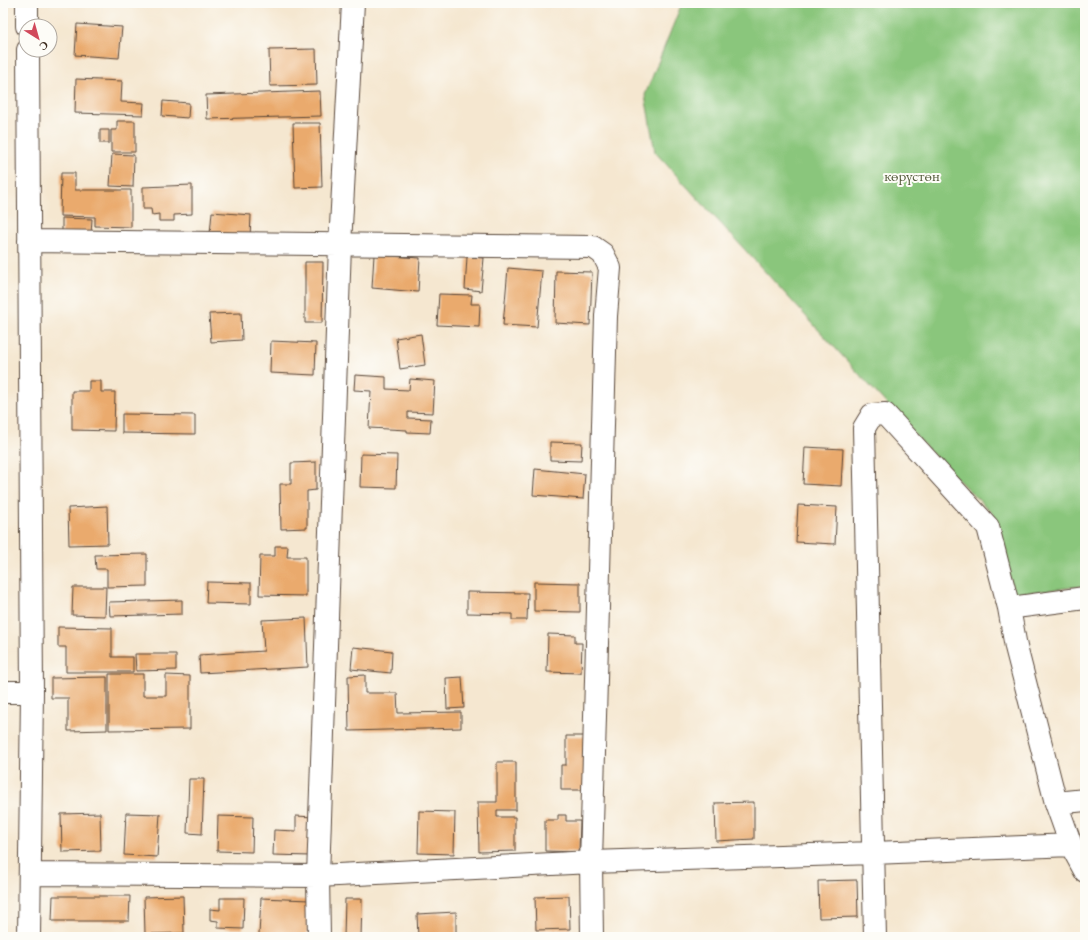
<svg xmlns="http://www.w3.org/2000/svg" width="1088" height="940" viewBox="0 0 1088 940" font-family="'EB Garamond',serif">
<rect width="100%" height="100%" fill="#fdfcf7"/>
<filter id="ink" filterUnits="userSpaceOnUse"><feTurbulence type="fractalNoise" baseFrequency=".025" numOctaves="2"/><feDisplacementMap in="SourceGraphic" scale="8" xChannelSelector="R" yChannelSelector="G"/><feConvolveMatrix kernelMatrix="1 2 1 2 8 2 1 2 1" color-interpolation-filters="sRGB"/></filter>
<filter id="wash" filterUnits="userSpaceOnUse"><feTurbulence type="fractalNoise" baseFrequency=".012" numOctaves="4" result="noise"/><feDisplacementMap in="SourceGraphic" scale="16" xChannelSelector="R" yChannelSelector="G"/><feGaussianBlur stdDeviation="0.9" result="paint"/><feColorMatrix in="noise" values="0 0 0 0 0 0 0 0 0 0 0 0 0 0 0 0 0 1.4 0 .05"/><feComposite in="paint" operator="in"/></filter>
<g filter="url(#wash)">
<rect width="100%" height="100%" fill="#f5e7d0"/>
<path fill="#8ac67c" stroke="#62784d" d="M682 3H1085V586L1013 594 997 518 939 461 655 152 645 95Z"/>
<g id="blocks">
<path fill="#eaaa6d" d="M77 24 122 27 119 58 75 55Z
M316 49 317 85 270 86 269 50Z
M76 79 122 81 121 102 144 103 143 115 75 113Z
M320 91 321 116 207 119 206 95Z
M163 101 189 103 188 118 162 116Z
M117 121H135V152H111V130H117Z
M293 123H320L322 187 295 188Z
M100 130H109V143H100Z
M112 154 134 155 133 187 110 186Z
M61 173H75V190H131V227L95 226V217L60 216Z
M192 185V214L174 215V221H159V214L152 215 151 209H143V187Z
M212 212 251 215 250 237 210 234Z
M62 218 92 219 91 234H62Z
M374 255 420 258 418 292 372 288Z
M467 257 484 258 481 291 465 289Z
M305 262H323L322 323H305Z
M508 268 542 271 537 327 503 325Z
M556 271 592 272 590 325 555 323Z
M439 294 472 295 471 304H480L479 327 437 325Z
M241 313 242 340 211 342 209 314Z
M421 334 425 365 400 369 396 338Z
M271 341 316 343 315 375 270 373Z
M355 375 386 377V389L409 390 410 379 435 381 433 413 408 412V418L431 419 430 433 407 432V430L369 428 371 391 354 390Z
M89 381H101V392H115L114 431 72 430V391H89Z
M122 414 195 415V434L122 433Z
M550 442 582 443 581 461 550 460Z
M805 447 843 449 841 486 803 484Z
M361 454 397 455 396 488 360 487Z
M316 462V490L307 491V528L281 529 280 484H291V463Z
M535 469 585 474 583 499 533 495Z
M798 505 837 507 835 544 796 542Z
M107 506 108 544 69 545 68 508Z
M275 546H288L287 557H306V596L259 595 260 556H275Z
M147 554V586L107 587V569H96L95 555Z
M207 582 251 583V604L206 603Z
M534 582 580 583V612L534 611Z
M73 587H106L105 616 72 615Z
M467 592 528 593 527 620H512V614L467 613Z
M182 600V614L110 616 109 602Z
M306 618 308 667 200 673 199 655 264 651 262 620Z
M58 627 112 628V657H133V672H66V647H58Z
M548 634 575 635V643H582L581 673 547 672Z
M353 647 392 651 391 673 351 669Z
M135 654H176V670L136 671Z
M109 674H143V696H166V675L190 676V729L109 730Z
M365 675V693H397L398 713 461 712V728L349 731 348 676Z
M107 677V730L68 731V698H51V678Z
M462 677 464 708 447 709 446 678Z
M566 736H586V790H561V765H566Z
M497 762H516V810H497V817H515V851L479 852 478 802H497Z
M189 779H204L202 834 187 833Z
M754 802V839L716 841 715 803Z
M419 811 455 812 454 854 418 853Z
M100 813 101 851 62 852 61 814Z
M126 813 160 814 157 857 124 855Z
M558 815H566V821H580L579 852 545 851V820H558Z
M218 816 253 817 252 852 217 851Z
M296 816 313 817 311 856 273 855 274 830 296 831Z
M857 880 858 917 819 918 818 881Z
M53 896H130L129 921H52Z
M183 896 184 933 145 934 144 897Z
M569 896 570 929 536 930 535 897Z
M220 898H244L243 929 218 928V921L210 920V909L220 910Z
M261 898 309 900 307 937 259 935Z
M345 899H362L361 937H344Z
M456 912V937H418L417 914Z"/>
</g>
</g>
<g filter="url(#ink)">
<use href="#blocks" fill-opacity="0" stroke="#574639" stroke-width="1"/>
<g fill="none" stroke-linecap="round" stroke-linejoin="round">
<g stroke="#574639" stroke-width="24">
<path id="minor" d="M27 3V26
M28 50 32 692 29 937
M29 241 593 247 603 254 610 268 606 316 591 862 592 937
M1009 608 1085 598
M3 692H32
M1056 803 1085 800
M30 874 318 876 591 862 873 853 1071 845
M319 937 318 876 340 245 353 3
M875 937 864 428 872 415 885 414 988 527 1009 608 1016 647 1056 803 1071 845 1085 871"/>
</g>
<use href="#minor" stroke="#fff" stroke-width="22"/>
</g>
</g>
<g text-anchor="middle" dominant-baseline="central" stroke-width="4" stroke-linejoin="round" paint-order="stroke">
<g font-size="15" fill="#53593a" stroke="#fdfcf7">
<text x="912" y="175">көрүстөн</text>
</g>
</g>
<rect width="1088" height="940" fill="none" stroke="#fdfcf7" stroke-width="16"/>
<g transform="translate(38 38) rotate(143)"><circle r="19" fill="#fdfcf7" stroke="#afa8a0"/>
<path d="M0-3L7 15L0 10L-7 15Z" fill="#d1495b"/>
<text y="-6" font-size="11" font-weight="bold" text-anchor="middle" fill="#3b2a1e">С</text>
</g>
</svg>
